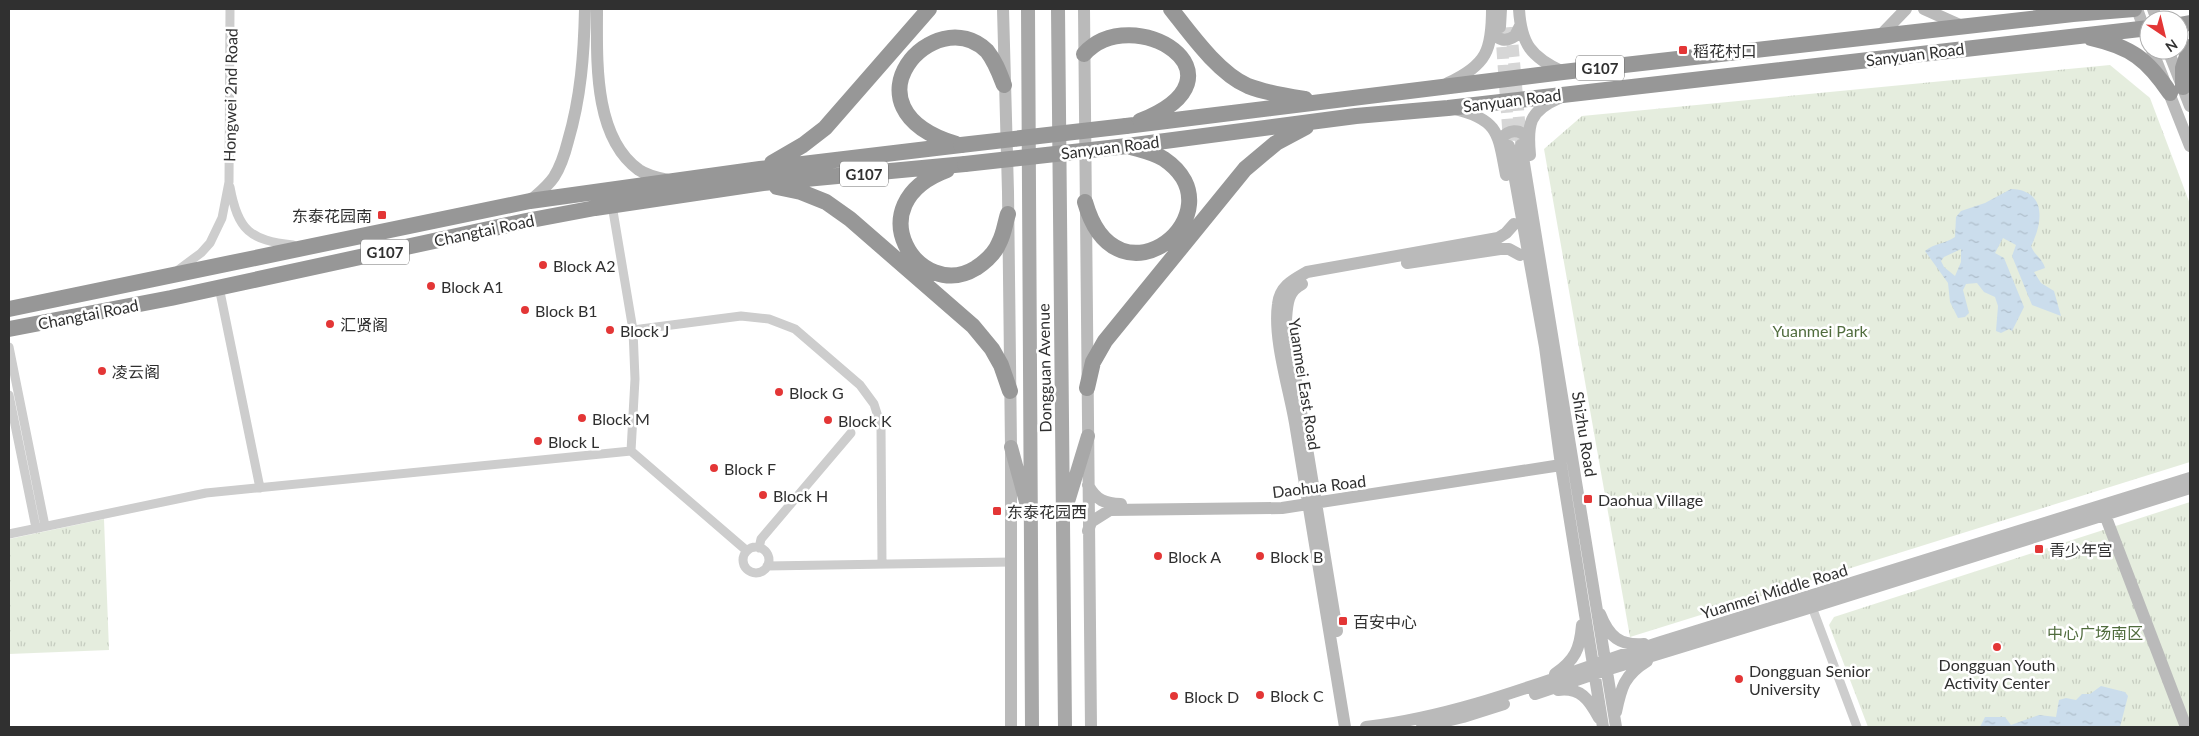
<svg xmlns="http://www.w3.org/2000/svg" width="2199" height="736" viewBox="0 0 2199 736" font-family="Lato,'Noto Sans SC',sans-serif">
<defs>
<pattern id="park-tufts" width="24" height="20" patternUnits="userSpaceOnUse" patternTransform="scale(1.25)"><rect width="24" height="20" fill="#e5edde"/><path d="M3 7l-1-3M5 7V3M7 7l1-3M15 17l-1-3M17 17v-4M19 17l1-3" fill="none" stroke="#c5ccbf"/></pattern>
<pattern id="water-ripples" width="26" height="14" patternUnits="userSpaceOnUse" patternTransform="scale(1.25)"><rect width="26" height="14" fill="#cbddec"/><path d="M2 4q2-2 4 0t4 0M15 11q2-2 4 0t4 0" fill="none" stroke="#afbecb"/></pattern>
</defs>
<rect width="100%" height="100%" fill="#fff"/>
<path fill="url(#park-tufts)" d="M2110 65 2150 98 2190 204V462L1630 637 1544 149 1582 116Z
M2190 502V727H1868L1829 625 1834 617Z
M104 519 109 650 9 654V539Z"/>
<path fill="url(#water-ripples)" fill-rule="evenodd" d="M2011 189C2047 190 2043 223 2031 246 2034 255 2043 259 2045 268L2034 272 2041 283 2054 291 2061 316 2032 305 2012 256 2016 245 2003 238 1995 253 2004 258 2024 307 2012 331 2009 329 2001 333 1996 331 1998 306 1995 297 1984 292 1977 283 1966 284 1963 290 1969 313 1965 317 1958 318 1950 302 1948 283 1925 251C1934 243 1945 244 1955 237L1956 217 1961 211 1985 203ZM1961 249V262L1955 276 1944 267 1941 261 1944 257Z
M2101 686 2125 692 2128 696 2120 727H1980L1985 717H2005L2011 725 2039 715 2056 717 2059 700 2066 698 2076 700 2082 694H2090Z"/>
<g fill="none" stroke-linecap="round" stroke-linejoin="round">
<path stroke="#d6d6d6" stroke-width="12" stroke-dasharray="12 6" stroke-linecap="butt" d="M1511 27 1521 143
M1501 29 1509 141"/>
<path stroke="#cdcdcd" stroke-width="9" d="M230 187C238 231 250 240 293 245
M178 270 201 253 210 243 222 218 229 182 230 9
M219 287 260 488
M633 330 741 316 769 319 795 329 860 385 874 404 881 426 882 564
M9 347 45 526
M9 395 36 528
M631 451 747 551
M9 534 206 493 631 451 635 379 633 330 612 205
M743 560a13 13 0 1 1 26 0a13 13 0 1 1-26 0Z
M759 548 761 539 851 433
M767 566 1011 562
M1812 607 1857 727"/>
<path stroke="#bababa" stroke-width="12" d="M597 9C597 60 593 137 639 170 648 176 659 178 668 180
M1003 9 1008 192 1011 447V727
M1084 9 1091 727
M1519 9C1521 44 1531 57 1563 72
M1924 9 1962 26
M2137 9 2149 42
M2153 9 2157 20
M1500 27 1501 9
M1492 31C1498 41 1506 42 1515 36L1520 26
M1880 36 1906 9
M2152 50 2190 146
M2168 50 2190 106
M1448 83C1487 65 1492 50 1492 9
M1455 109C1500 120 1498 135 1506 175
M1500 140C1508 129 1520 128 1528 139
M1521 145 1616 727
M1509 146 1545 347 1561 465 1603 727
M1530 155C1527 124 1529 111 1559 98
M530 201C539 193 548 186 554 177 561 166 565 153 568 141 581 97 584 54 585 9
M1407 263 1500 249H1509L1520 255
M1302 284C1287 291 1287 306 1286 320L1337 631
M1088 485C1096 500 1105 504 1121 504
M2102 507 2186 727
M1088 531 1091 522 1110 510 1282 508 1561 465
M1600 614C1609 637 1620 646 1644 644
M1555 674C1575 660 1580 649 1582 625
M1558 690C1580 687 1589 699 1599 718
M1535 694 1606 670 1812 607 2190 488
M1616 712C1621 688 1624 675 1647 661
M1345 727C1328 626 1311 525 1295 423 1289 388 1273 339 1278 304 1280 286 1293 280 1307 272L1498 238 1506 233 1514 224
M1366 727C1468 715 1564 673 1661 642 1837 587 2014 533 2190 478
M1422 727 1463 717 1504 704"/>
<path stroke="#a8a8a8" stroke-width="14" d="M1028 9 1032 727
M1058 9 1065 727
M1011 447 1026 502
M1067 505 1088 436"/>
<path stroke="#979797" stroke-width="16" d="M1171 9C1190 33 1218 73 1248 86 1266 93 1286 96 1305 99
M2179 25 2190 23
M2091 38C2131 47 2147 59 2170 93
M1084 54C1132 0 1256 75 1140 121
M2183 87V68L2190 47
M1126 126 1563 72 2073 14 2134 9
M956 144C837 108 935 0 987 51 995 61 999 72 1004 85
M1127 146 1356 116 1448 108 2149 28
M772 163 803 145 825 128 929 9
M947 170C855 204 919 303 976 268 985 262 995 253 999 243 1004 234 1005 223 1008 214
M777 187 801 192 826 202 850 219 973 326 992 349 1001 365 1010 391
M1085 202C1117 315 1242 212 1164 159 1155 153 1141 150 1131 147
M9 309 530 201 760 169 961 145
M9 329 171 298 526 221 595 208 763 183 965 164
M1087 388 1093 362 1105 341 1245 169 1276 143 1306 127"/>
<path stroke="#979797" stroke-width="16" d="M961 145 1126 126
M965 164 1127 146"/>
</g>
<g fill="#e33636" stroke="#fff" stroke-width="2">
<rect x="1678" y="45" width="10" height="10" rx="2.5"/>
<rect x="377" y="210" width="10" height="10" rx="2.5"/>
<circle cx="543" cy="265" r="5"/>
<circle cx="431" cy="286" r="5"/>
<circle cx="525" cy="310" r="5"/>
<circle cx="330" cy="324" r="5"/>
<circle cx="610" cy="330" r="5"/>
<circle cx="102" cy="371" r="5"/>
<circle cx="779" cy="392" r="5"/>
<circle cx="582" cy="418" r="5"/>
<circle cx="828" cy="420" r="5"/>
<circle cx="538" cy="441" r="5"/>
<circle cx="714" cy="468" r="5"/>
<circle cx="763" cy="495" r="5"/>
<rect x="1583" y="494" width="10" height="10" rx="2.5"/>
<rect x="992" y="506" width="10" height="10" rx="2.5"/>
<rect x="2034" y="544" width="10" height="10" rx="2.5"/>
<circle cx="1158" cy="556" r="5"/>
<circle cx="1260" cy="556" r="5"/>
<rect x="1338" y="616" width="10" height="10" rx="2.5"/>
<circle cx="1997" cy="647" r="5"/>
<circle cx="1739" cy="679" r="5"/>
<circle cx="1260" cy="695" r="5"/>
<circle cx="1174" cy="696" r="5"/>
</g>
<g text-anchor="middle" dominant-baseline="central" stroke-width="5" stroke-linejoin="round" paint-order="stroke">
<g fill="#fff" stroke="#6e6e6e" stroke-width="1">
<rect x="1576" y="55.5" width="48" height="25" rx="4"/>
<rect x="840" y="161.5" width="48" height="25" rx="4"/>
<rect x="361" y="239.5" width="48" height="25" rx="4"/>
</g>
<g font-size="15" font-weight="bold" fill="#303030">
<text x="1600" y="68">G107</text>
<text x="864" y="174">G107</text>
<text x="385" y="252">G107</text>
</g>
<g font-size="16" fill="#303030" stroke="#fff" text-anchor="start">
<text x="1693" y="50">稻花村口</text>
<text x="372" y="215" text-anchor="end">东泰花园南</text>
<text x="553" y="265">Block A2</text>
<text x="441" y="286">Block A1</text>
<text x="535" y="310">Block B1</text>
<text x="340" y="324">汇贤阁</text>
<text x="620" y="330">Block J</text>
<text x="112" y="371">凌云阁</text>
<text x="789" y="392">Block G</text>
<text x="592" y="418">Block M</text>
<text x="838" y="420">Block K</text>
<text x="548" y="441">Block L</text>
<text x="724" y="468">Block F</text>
<text x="773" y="495">Block H</text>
<text x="1598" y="499">Daohua Village</text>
<text x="1007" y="511">东泰花园西</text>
<text x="2049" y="549">青少年宫</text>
<text x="1168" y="556">Block A</text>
<text x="1270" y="556">Block B</text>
<text x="1353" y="621">百安中心</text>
<text x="1997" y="664" text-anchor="middle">Dongguan Youth<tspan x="1997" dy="18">Activity Center</tspan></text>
<text x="1749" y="670">Dongguan Senior<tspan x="1749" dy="18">University</tspan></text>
<text x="1270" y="695">Block C</text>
<text x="1184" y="696">Block D</text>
</g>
<g font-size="16" fill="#303030" stroke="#fff">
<text transform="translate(1915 54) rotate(-7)">Sanyuan Road</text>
<text transform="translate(230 95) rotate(-89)">Hongwei 2nd Road</text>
<text transform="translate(1512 100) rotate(-7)">Sanyuan Road</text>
<text transform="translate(1110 147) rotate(-7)">Sanyuan Road</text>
<text transform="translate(484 230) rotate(-12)">Changtai Road</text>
<text transform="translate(88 314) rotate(-11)">Changtai Road</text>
<text transform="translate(1044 368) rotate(-91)">Dongguan Avenue</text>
<text transform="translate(1305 384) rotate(81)">Yuanmei East Road</text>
<text transform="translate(1585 434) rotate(81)">Shizhu Road</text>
<text transform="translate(1319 486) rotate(-7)">Daohua Road</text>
<text transform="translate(1774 591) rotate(-17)">Yuanmei Middle Road</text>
</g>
<g font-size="16" fill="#506c3d" stroke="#fff">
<text x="1820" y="330">Yuanmei Park</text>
<text x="2095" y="632">中心广场南区</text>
</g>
</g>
<rect width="2199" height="736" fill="none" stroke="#303030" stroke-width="20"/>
<g transform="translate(2164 35) rotate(145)"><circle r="24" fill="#ffffff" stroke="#acacac"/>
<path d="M0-4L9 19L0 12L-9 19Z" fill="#e33636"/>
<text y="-8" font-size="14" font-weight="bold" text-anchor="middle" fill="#303030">N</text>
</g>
</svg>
